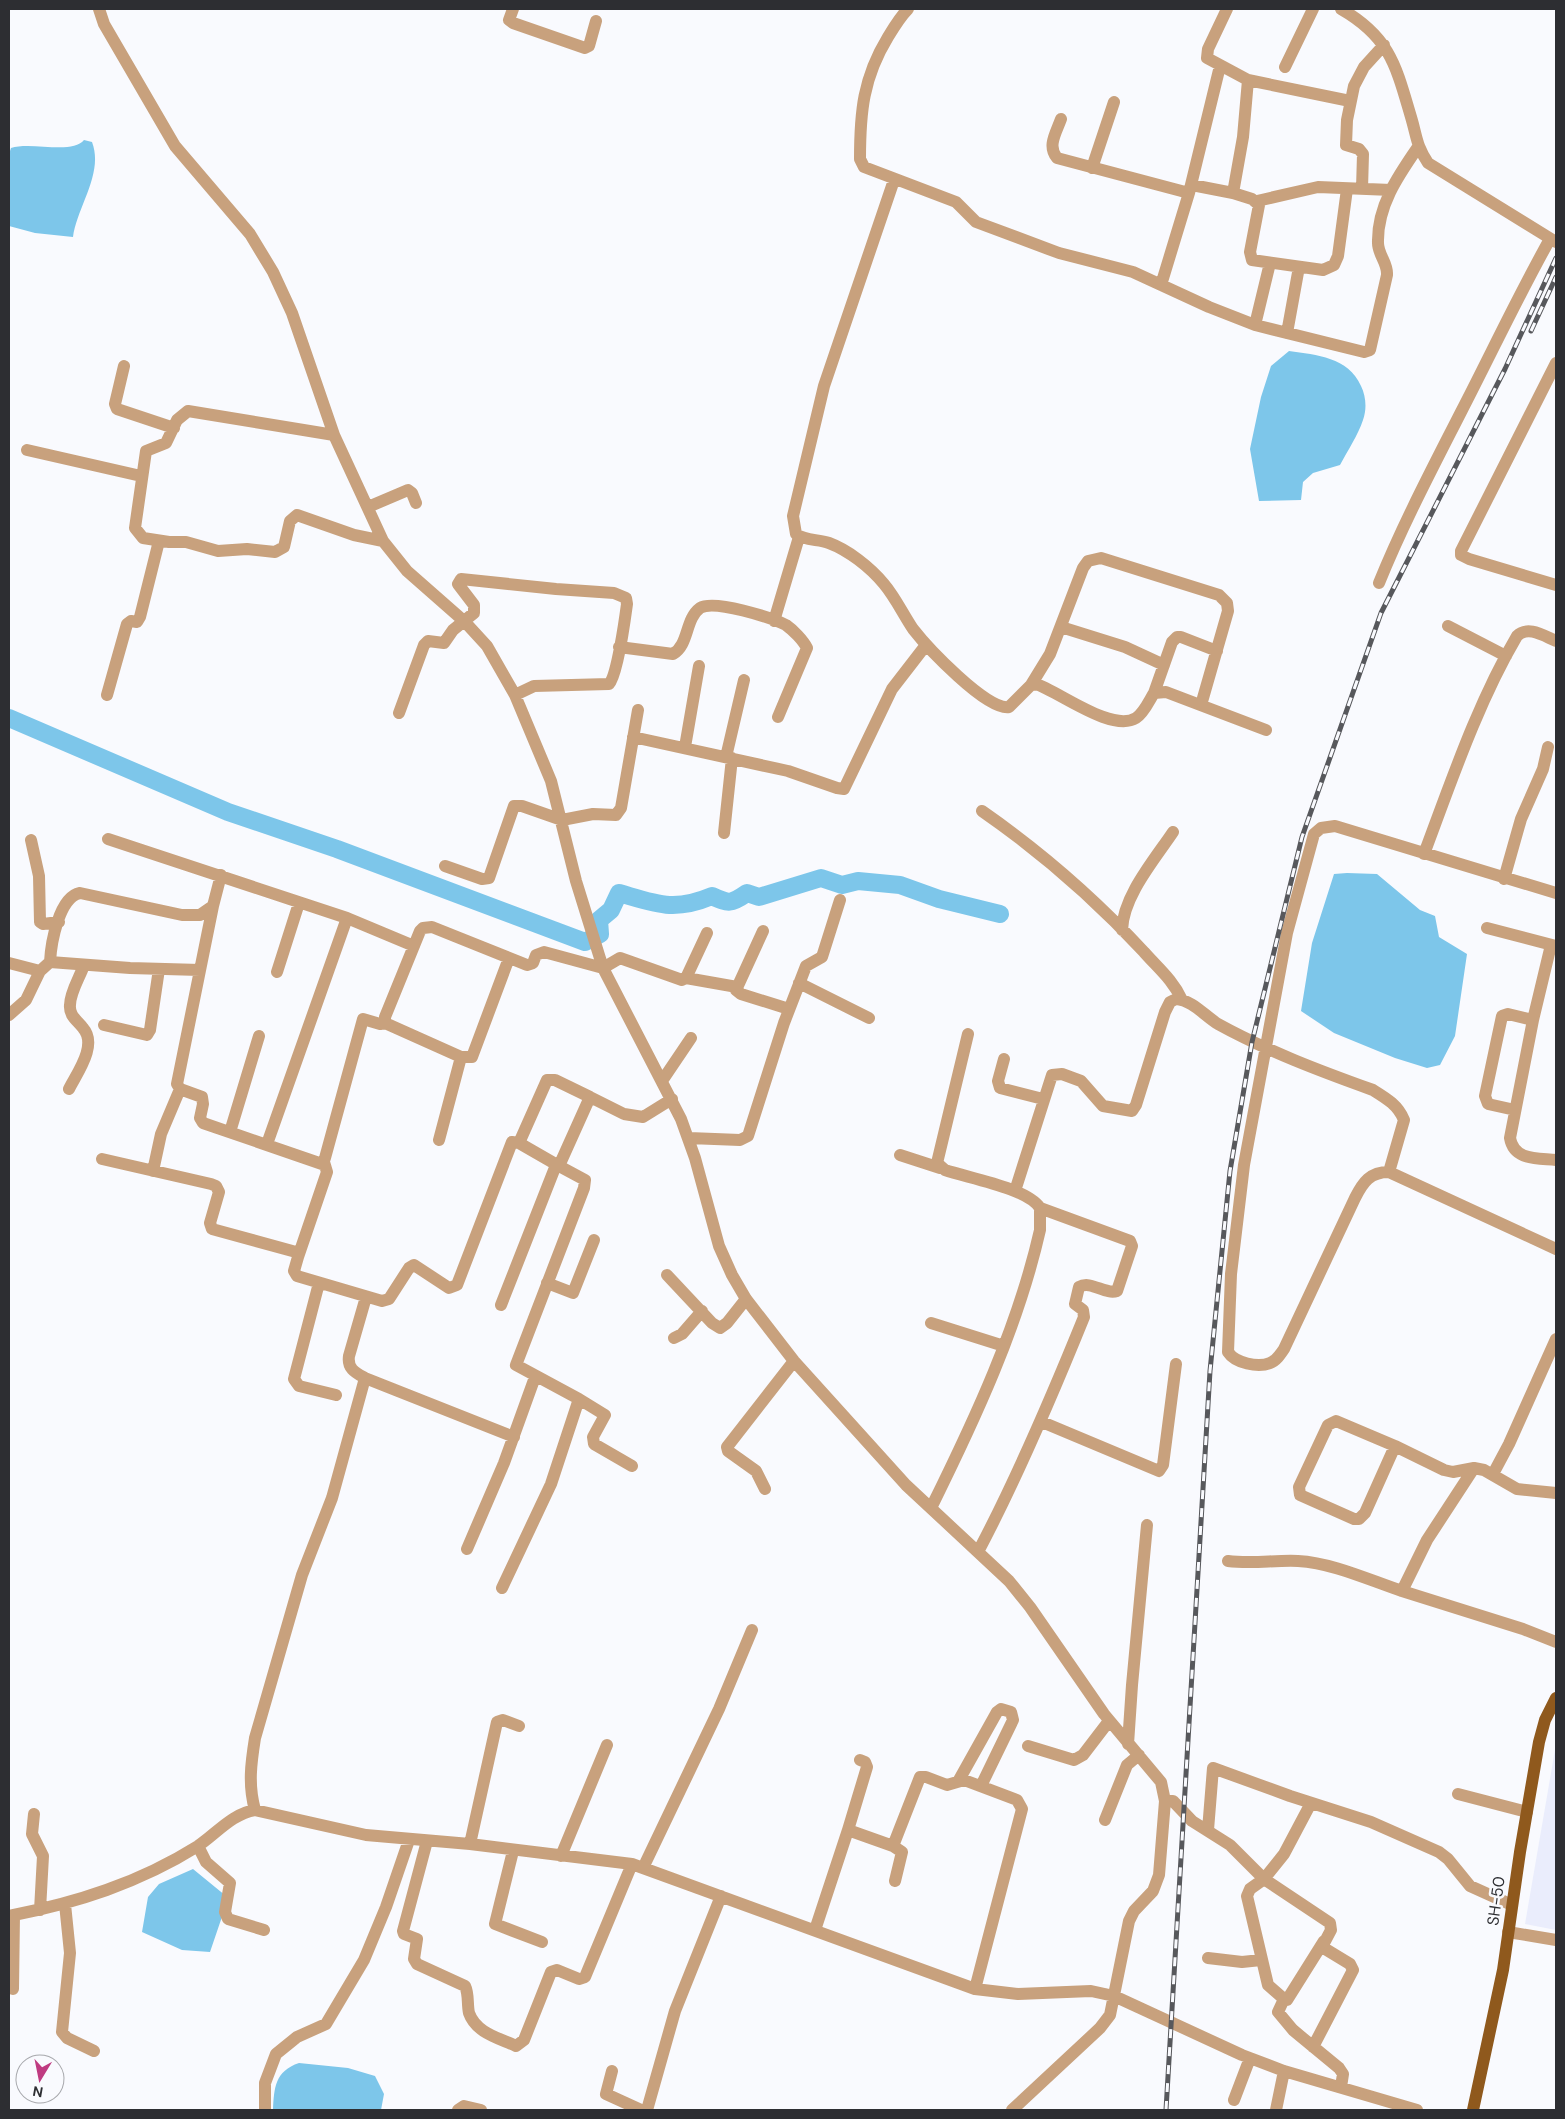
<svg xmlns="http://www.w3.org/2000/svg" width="1565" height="2119" viewBox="0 0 1565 2119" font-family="'DM Sans',sans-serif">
<rect width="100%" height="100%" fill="#f9fafe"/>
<path fill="#eaedfc" d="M1556 1744V1930L1525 1924Z"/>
<path fill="#7dc6ea" d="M84 140 92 142C104 173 77 207 73 237L35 233 9 226V154L11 148C31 141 72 155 84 140Z
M1289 351C1317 355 1348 357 1361 386 1366 396 1367 409 1363 420 1358 435 1348 450 1340 465L1313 473 1303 482 1301 500 1259 501 1250 449 1261 397 1271 366Z
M1347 873 1377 874 1420 910 1435 916 1439 937 1467 954 1455 1036 1440 1065 1427 1068 1395 1058 1334 1033 1301 1011 1312 943 1334 874Z
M193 1869 226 1896V1905L210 1952 182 1950 142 1932 148 1897 159 1884Z
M299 2063 348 2068 375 2076 384 2094 381 2110H273C274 2088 275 2071 299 2063Z"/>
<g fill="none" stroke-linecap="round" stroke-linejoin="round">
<path stroke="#7dc6ea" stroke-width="18" d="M9 718 228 812 337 849 585 942 600 934 599 920 611 910 619 893C657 904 674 912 712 896 729 904 731 904 747 893L759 897 821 878 842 885 858 881 900 885 939 899 1000 914"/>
<path stroke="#c8a17d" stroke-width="12" d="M99 9 104 24 175 146 250 234 273 272 292 313 334 435 383 541 407 571 465 622 487 646 515 695 551 781 576 881 603 968 681 1119 695 1158 719 1246 732 1275 746 1299 794 1361 906 1485 1009 1581 1030 1607 1104 1714 1161 1782 1165 1801 1159 1875 1153 1891 1134 1911 1129 1921 1110 2015 1100 2028 1012 2110
M513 9 509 20 513 23 585 48 589 46 596 21
M908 9C900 17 894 27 888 37 863 78 860 112 860 159L864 167 956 202 976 222 1059 253 1133 272 1209 307 1255 325 1364 352 1370 350 1387 275C1388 263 1378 255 1378 243 1377 206 1398 176 1418 147
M1227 9 1208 49 1207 58 1248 80 1243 137 1233 193 1252 199 1259 205 1250 252 1252 260 1323 270 1334 265 1338 256 1347 189
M1341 9C1390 37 1396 66 1411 117 1417 137 1416 145 1428 163L1556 242
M1285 67 1313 9
M1248 80 1350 101
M1061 119C1056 133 1047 146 1057 158L1189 193 1161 285
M1092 168 1114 102
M894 180 824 386 793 516 796 534C805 541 818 539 829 543 848 550 870 567 884 584 895 597 903 614 913 629 927 647 987 711 1009 707L1031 685 1036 684C1058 691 1112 733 1136 718 1144 713 1149 701 1154 693L1166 692 1266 730
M1192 185 1233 193
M1362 189 1363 154 1359 149 1346 145 1347 120 1354 86 1364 67 1384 45
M1189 193 1220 66
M1257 201 1318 187 1391 190
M1255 325 1270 263
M1287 333 1299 267
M1556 363 1461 551V555L1469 559 1556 585
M124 366 115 404 117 409 174 428
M334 435 188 411 177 420 166 443 146 451 135 528 143 538 169 542H186L218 551 247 549 275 552 284 547 290 521 297 515 354 535 383 541
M27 450 141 476
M368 507 408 490 412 493 416 503
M1379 583C1403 524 1432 469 1461 412 1491 354 1518 296 1550 239
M774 621 799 537
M1448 626 1506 656
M1061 627 1125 647 1164 665
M619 647 673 654C689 645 685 619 700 608 714 599 772 618 786 625 793 630 803 640 807 648L778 717
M1031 685 1050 654 1083 568 1088 561 1101 558 1219 595 1227 603 1228 611 1201 705
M1154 693 1172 642 1177 637H1181L1217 651
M107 695 127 624 131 621 137 622 140 617 159 541
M399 713 424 645 428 641 444 643 453 630 474 613V605L458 584 461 579 556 589 614 593 626 598 627 604C625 619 617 676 609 684L534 686 515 695
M633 737 788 771 837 788 844 789 892 689 926 645
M685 747 699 666
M726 757 744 680
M982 811C1041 852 1095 899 1144 952 1158 968 1173 980 1182 1000
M724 833 732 758
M108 839 347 918 414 946
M31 840 39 876 40 922 43 924 59 922
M1424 854C1451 782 1478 702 1517 636 1528 625 1544 636 1556 641
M445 866 482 879 489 878 514 806H522L562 820 593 814 616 815 621 808 638 710
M221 875 213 906 177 1084 180 1089 202 1097 203 1104 200 1118 203 1123 322 1164 325 1158 363 1019 380 1024 385 1023
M1504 879 1521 819 1543 769 1548 747
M1556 893 1335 826 1321 828 1314 834 1287 933 1244 1165 1231 1274 1228 1352C1235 1363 1258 1368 1270 1363 1276 1361 1280 1355 1284 1349L1355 1198C1363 1182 1370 1172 1389 1172L1556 1249
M1487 928 1556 946
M1122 930C1123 896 1155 859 1173 832
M763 931 736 990 741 994 789 1009
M1551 945 1533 1020 1510 1138C1514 1161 1538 1158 1556 1160
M509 958 472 1057H461L385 1023V1017L420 931 423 928 432 927 527 965 533 963 536 955 544 952 603 968 620 958 682 980 686 978 707 933
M50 962C51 943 59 897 80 893L182 915H200L213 906
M9 963 40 971
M277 972 299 903
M686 978 737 987
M799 983 869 1018
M9 1015 26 1000 40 971 50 962 130 968 200 970
M104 1025 147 1035 150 1030 159 969
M1004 1059 998 1081 1000 1088 1043 1099
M662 1081 691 1038
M69 1089C77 1073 98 1045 83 1028 77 1020 69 1016 70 1005 70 992 80 977 84 965
M1515 1110 1488 1104 1485 1096 1502 1016 1508 1014 1533 1020
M230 1132 259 1036
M689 1138 740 1140 748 1136 784 1023 806 966 822 957 840 900
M439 1140 461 1057
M519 1143 547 1080H555L590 1097
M267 1144 347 918
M900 1155 940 1168
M102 1159 211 1184 216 1186 219 1192 210 1223 212 1229 296 1252 298 1257 294 1271 297 1276 382 1301 389 1299 409 1268 414 1265 449 1288 457 1285 512 1142 519 1143 559 1166
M153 1171 161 1134 180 1089
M1015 1191 1052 1075 1062 1074 1081 1081 1103 1106 1132 1111 1136 1105 1165 1012 1170 1002 1176 999C1192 1000 1205 1016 1218 1024 1267 1051 1320 1071 1373 1090 1386 1098 1398 1105 1404 1120L1389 1172
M298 1257 327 1172 324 1162
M667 1275 712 1323 720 1328 727 1323 746 1299
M319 1283 294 1379 299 1386 336 1395
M547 1283 573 1293 594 1240
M366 1297 349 1356C347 1369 356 1373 365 1378L514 1437
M501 1305 556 1165
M931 1323 1004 1346
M674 1338 682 1334 702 1311
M579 1399 605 1415 593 1437 594 1444 632 1466
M1042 1422 1159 1471 1163 1465 1176 1364
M1395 1446 1365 1513 1359 1519H1354L1300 1495 1299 1487 1328 1425 1336 1421 1395 1446 1444 1470 1453 1472 1474 1468 1484 1470 1517 1489 1556 1493
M1474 1468 1427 1540 1402 1591 1523 1629 1556 1642
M1493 1474 1509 1444 1556 1339
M765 1489 756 1471 728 1451 727 1447 794 1361
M931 1508C975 1419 1018 1327 1040 1230V1208C1027 1188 968 1178 945 1170L937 1163 968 1034
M467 1549 504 1463 535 1377
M979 1550C1019 1474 1052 1396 1084 1317L1083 1310 1075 1304 1079 1287C1091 1280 1105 1295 1117 1291L1132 1246 1130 1241 1040 1208
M1228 1561C1252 1564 1274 1560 1298 1561 1333 1563 1369 1580 1402 1591
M502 1588 551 1484 579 1399 516 1365 584 1188 585 1180 559 1166 590 1097 624 1114 643 1117 672 1099
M1128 1744 1132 1685 1147 1525
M1028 1746 1074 1760 1083 1755 1109 1721
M959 1780 997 1712 1001 1709 1011 1712 1013 1720 981 1786
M1458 1794 1527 1812
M1165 1801H1173L1192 1821 1230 1845 1264 1879 1250 1889 1247 1896 1268 1985 1284 1999 1278 2012 1293 2030 1339 2068 1343 2074 1341 2087
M1311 1803 1284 1854 1264 1879 1330 1923 1331 1930 1322 1947 1350 1964 1353 1970 1313 2047
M255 1810C248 1785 251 1763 255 1738L302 1575 332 1498 365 1378
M34 1814 32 1834 43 1856 40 1910
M1105 1820 1127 1765 1139 1755
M848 1830 867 1767 865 1762 860 1760
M1208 1830 1213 1768 1290 1796 1371 1822 1439 1852 1448 1859 1470 1886 1512 1905
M427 1841 403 1931 404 1934 417 1939 414 1959 417 1964 465 1986C469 1994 467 2004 469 2013 476 2033 499 2038 516 2046L524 2040 551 1972 557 1970 579 1979 585 1977 632 1864
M470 1844 497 1722 503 1720 519 1726
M198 1846 206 1862 230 1883 225 1912 228 1919 264 1930
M893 1846 902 1852 895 1881
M513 1851 495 1924 542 1942
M561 1856 607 1745
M643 1868 719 1709 752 1630
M65 1904 70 1953 62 2032 67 2038 94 2051
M9 1916C76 1903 139 1883 198 1846 217 1833 232 1814 255 1810L366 1835 470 1844 632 1864 975 1989 1018 1994 1091 1991 1114 1996 1242 2055 1284 2071 1417 2110
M815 1930 848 1830 893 1846 920 1777H926L947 1785 964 1780 1017 1800 1022 1809 975 1989
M1508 1932 1556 1940
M1208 1958 1242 1962 1261 1960
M13 1989 14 1915
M1287 2000 1324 1941
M612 2071 606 2094 641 2110
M1234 2100 1250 2058
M265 2110V2083L276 2054 297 2037 326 2024 364 1960 386 1907 409 1840
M458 2110 464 2106 481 2110
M647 2110 675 2011 721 1896
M1276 2110 1284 2071"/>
<path stroke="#8f591d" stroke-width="12" d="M1473 2110 1503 1970 1520 1852 1539 1742 1545 1720 1556 1698"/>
<g stroke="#57585c" stroke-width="5">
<path id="rail" d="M1531 331 1556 277
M1166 2110 1210 1371 1230 1171 1252 1042 1302 837 1381 613 1505 369 1556 258"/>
</g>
<use href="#rail" stroke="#f9fafe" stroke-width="3" stroke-dasharray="9" stroke-linecap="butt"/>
</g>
<g text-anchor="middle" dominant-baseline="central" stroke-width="5" stroke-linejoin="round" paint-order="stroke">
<g font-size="16" fill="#2d2e32" stroke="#f9fafe">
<text transform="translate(1496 1901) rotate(-82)">SH-50</text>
</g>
</g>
<rect width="1565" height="2119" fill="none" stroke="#2d2e32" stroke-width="20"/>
<g transform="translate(40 2079) rotate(190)"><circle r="24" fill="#f9fafe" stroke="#a7a8ac"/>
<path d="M0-4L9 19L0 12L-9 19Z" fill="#bf3b81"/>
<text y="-8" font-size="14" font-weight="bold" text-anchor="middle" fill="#2d2e32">N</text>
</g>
</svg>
